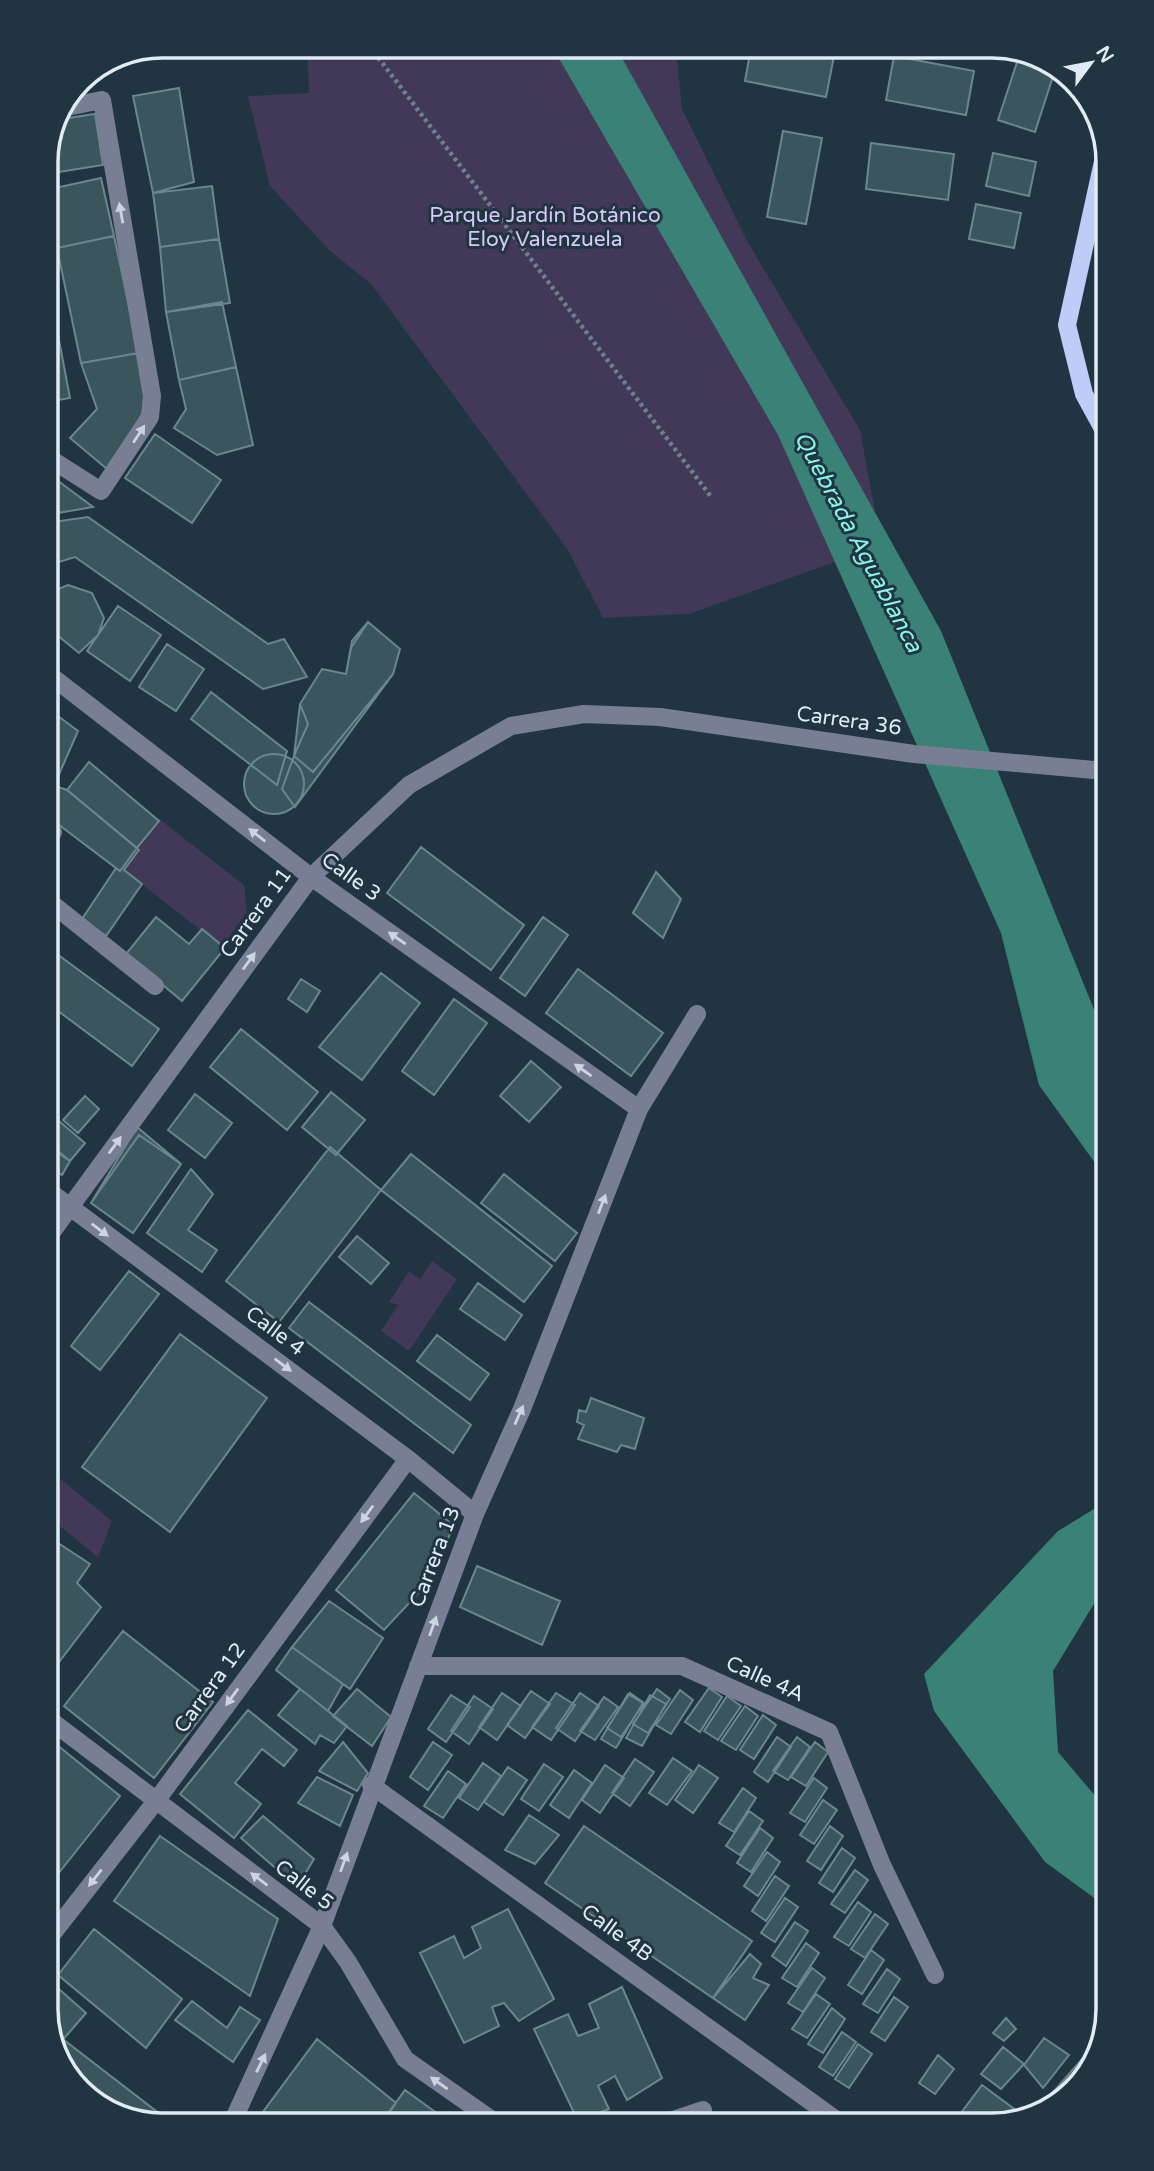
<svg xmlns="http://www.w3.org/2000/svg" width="1154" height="2171" viewBox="0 0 1154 2171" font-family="'Varela Round',sans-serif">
<rect width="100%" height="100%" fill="#213441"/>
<path fill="#423857" d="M676 49 682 109 747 241 860 430 875 512 863 546 835 562 689 614 603 618 568 550 371 284 330 251 270 186 248 96 309 93 307 52Z
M158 818 244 885 247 912 222 947 124 870 159 821Z
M432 1261 457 1279 409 1351 381 1331 398 1305 389 1302 409 1271 420 1279Z
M46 1467 112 1521 98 1557 46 1515Z"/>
<path fill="#3a8178" d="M617 49 941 631 1108 1044V1181L1039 1085 1001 933 778 435 554 50Z
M1108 1409V1581L1053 1671 1058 1752 1108 1811V1908L1045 1862 934 1711 924 1674 1058 1531 1104 1503Z"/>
<path fill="#3a555b" stroke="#6a878d" stroke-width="2" d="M751 48H794L834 56 826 97 745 81Z
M1020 53 1056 67 1035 132 998 120Z
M894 56 974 71 966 115 886 100Z
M179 88 194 182 153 193 133 96Z
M95 114 103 165 46 174V154L62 119Z
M783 131 822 138 806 224 767 217Z
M871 143 954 154 948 200 866 189Z
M993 153 1036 162 1029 196 986 186Z
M101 178 114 236 57 248 46 190Z
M212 186 219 239 160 247 153 193Z
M1108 202V289L1096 287Z
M976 204 1021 213 1014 248 969 239Z
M114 236 139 353 81 363 57 248Z
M219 239 230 303 166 312 160 247Z
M46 277 59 340 46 342Z
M222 302 236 367 179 380 166 312Z
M59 340 70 398 46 402V342Z
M139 353 145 397 142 415 107 469 70 438 97 409 81 363Z
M236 367 253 445 217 455 174 428 186 409 179 380Z
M155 434 221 480 192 523 125 478Z
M46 472 93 507 46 515Z
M88 517 268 644 284 639 307 677 263 689 75 557 46 566V523Z
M68 585 92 593 104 618 98 635 79 653 46 626V594Z
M118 606 161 635 130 681 87 651Z
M368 622 400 649 393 674 313 772 294 756 308 724 300 704 322 669 346 674 352 641Z
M368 622 400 649 393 674 295 807 282 789 294 756 300 704 322 669 346 674 351 648Z
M167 644 204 669 176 711 139 687Z
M167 644 204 669 176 711 139 687Z
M211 692 287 751 277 785 191 719Z
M46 707 78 731 53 788 46 779Z
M244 784a30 30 0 1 1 60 0a30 30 0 1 1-60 0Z
M89 762 159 821 137 848 67 790Z
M55 786 67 790 139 850 124 870 142 884 106 936 82 919 116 868 46 815V797Z
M55 786 67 790 137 848 120 871 46 815V797Z
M421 847 524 925 491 970 387 893Z
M656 872 681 899 663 938 633 913Z
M156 917 189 944 202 929 225 948 182 1001 126 954Z
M543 917 568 935 525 996 500 978Z
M46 946 159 1029 132 1066 46 1002Z
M46 946 159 1029 132 1066 46 1002Z
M578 969 663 1033 631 1076 546 1013Z
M381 973 420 1003 362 1080 319 1047Z
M301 979 320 991 307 1012 288 999Z
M454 999 487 1023 434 1095 402 1071Z
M241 1029 318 1092 287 1130 210 1067Z
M531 1061 561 1087 529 1122 500 1096Z
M331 1092 365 1120 336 1155 302 1127Z
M331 1092 365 1120 336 1155 302 1127Z
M195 1094 232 1123 205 1158 168 1130Z
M85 1096 99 1109 78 1133 63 1120Z
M46 1110 85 1143 70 1161 46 1141Z
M137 1127 181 1164 133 1233 91 1203Z
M139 1135 181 1164 133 1233 91 1203Z
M46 1145 70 1161 62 1175 46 1165Z
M330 1147 381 1190 279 1322 226 1281Z
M330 1147 381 1190 279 1322 226 1281Z
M411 1154 552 1266 524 1302 381 1190Z
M191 1169 213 1194 188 1230 217 1250 202 1272 147 1233Z
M504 1174 577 1233 555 1261 481 1203Z
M357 1236 389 1263 371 1284 339 1257Z
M129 1271 159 1294 100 1370 71 1346Z
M478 1283 522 1315 505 1340 460 1309Z
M309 1302 471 1425 453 1453 289 1328Z
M180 1334 267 1398 170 1532 82 1467Z
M437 1335 489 1374 470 1400 417 1361Z
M591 1398 644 1418 635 1449 621 1445 617 1452 578 1439 584 1425 577 1422 579 1410 586 1412Z
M414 1493 453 1525 443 1553 425 1586 384 1630 336 1590Z
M46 1535 90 1564 77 1583 101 1607 46 1679Z
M477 1566 560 1601 542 1645 460 1607Z
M329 1601 383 1638 350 1689 292 1647Z
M123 1631 213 1702 154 1778 64 1706Z
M292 1647 343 1684 328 1711 276 1670Z
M709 1688 722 1697 700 1732 685 1722Z
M300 1689 347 1726 334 1743 320 1735 315 1744 278 1715Z
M357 1689 391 1717 372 1746 333 1716Z
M657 1689 670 1699 648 1733 633 1724Z
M680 1690 693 1700 671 1734 656 1725Z
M531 1691 550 1704 525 1738 507 1725Z
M502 1693 521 1706 497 1740 479 1727Z
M556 1693 575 1705 551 1740 532 1727Z
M580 1693 599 1706 575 1741 556 1728Z
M630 1693 644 1703 621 1737 607 1728Z
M628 1694 643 1703 616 1748 601 1739Z
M451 1695 470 1707 446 1742 428 1729Z
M650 1695 666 1704 642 1746 626 1738Z
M474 1696 493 1709 469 1744 451 1731Z
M727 1696 741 1706 718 1740 704 1731Z
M604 1697 618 1707 595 1740 580 1731Z
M745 1706 758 1716 736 1750 721 1741Z
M248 1710 297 1750 284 1766 262 1749 235 1783 261 1804 234 1838 180 1794Z
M763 1715 776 1725 754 1759 740 1750Z
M46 1736 120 1796 46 1889Z
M777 1737 791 1747 768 1782 754 1772Z
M797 1737 810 1747 788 1780 773 1771Z
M343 1742 368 1773 357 1791 319 1771Z
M433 1742 452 1755 428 1790 410 1777Z
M815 1742 828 1752 806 1786 791 1777Z
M673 1758 692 1771 667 1805 649 1793Z
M635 1759 654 1772 630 1806 612 1793Z
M483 1763 501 1776 478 1810 459 1798Z
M544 1764 563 1777 539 1811 521 1799Z
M605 1765 624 1778 600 1813 582 1800Z
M699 1765 718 1778 693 1813 675 1800Z
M508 1767 527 1780 503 1815 484 1802Z
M574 1770 592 1783 569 1818 550 1805Z
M448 1771 466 1784 443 1818 424 1806Z
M317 1777 353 1795 340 1826 298 1803Z
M814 1778 827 1788 805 1822 790 1813Z
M743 1788 756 1798 734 1832 719 1823Z
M823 1800 837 1810 814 1844 800 1835Z
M749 1811 763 1821 740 1855 726 1846Z
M529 1815 559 1835 535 1864 505 1850Z
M263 1816 314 1859 297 1887 241 1838Z
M584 1826 752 1941 713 1998 545 1883Z
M830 1826 843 1836 821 1870 807 1861Z
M760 1828 773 1838 751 1872 737 1863Z
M160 1836 278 1919 250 1996 114 1901Z
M842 1848 855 1858 833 1892 819 1883Z
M767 1852 780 1862 758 1896 744 1886Z
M855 1870 868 1880 845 1913 831 1904Z
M775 1876 789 1886 766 1921 752 1911Z
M785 1898 798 1907 775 1942 761 1933Z
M858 1902 871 1912 849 1946 834 1937Z
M508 1909 554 1999 519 2021 504 2003 492 2007 499 2026 464 2043 420 1953 454 1936 464 1958 481 1948 472 1927Z
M875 1914 888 1924 865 1958 851 1949Z
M795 1922 808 1931 786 1966 772 1956Z
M94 1929 182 1999 146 2048 58 1975Z
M806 1943 819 1953 797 1987 782 1978Z
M871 1950 884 1960 862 1994 848 1985Z
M750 1954 761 1964 753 1978 769 1985 745 2020 713 1998Z
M812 1968 825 1978 803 2012 788 2003Z
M887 1969 900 1979 878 2013 863 2004Z
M50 1981 86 2013 54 2050 46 2009V1986Z
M622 1987 662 2078 627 2100 615 2076 598 2086 609 2109 578 2121 534 2029 568 2014 578 2036 599 2028 589 2004Z
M816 1994 830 2004 807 2038 792 2029Z
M894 1997 908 2007 885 2041 871 2032Z
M192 2001 227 2028 240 2007 260 2020 233 2062 175 2020Z
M832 2008 845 2019 823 2053 808 2044Z
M1006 2018 1016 2029 1004 2041 993 2033Z
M842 2032 856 2042 833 2076 819 2067Z
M1044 2038 1069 2055 1043 2088 1024 2065Z
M317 2039 396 2103 382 2123 254 2124Z
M64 2040 156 2111 147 2123 97 2106 54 2054Z
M858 2044 872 2054 849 2088 835 2079Z
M1003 2047 1024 2064 1001 2089 981 2074Z
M938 2055 954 2069 935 2094 919 2083Z
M1082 2059 1092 2066 1089 2074 1038 2116 1034 2114Z
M982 2085 1025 2117H958Z
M405 2090 449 2122 381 2123Z"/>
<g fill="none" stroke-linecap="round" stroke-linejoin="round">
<path stroke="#70808b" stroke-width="4.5" stroke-dasharray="3.5 3.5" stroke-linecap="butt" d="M374 52 712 498"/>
<path stroke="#787f94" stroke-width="18" d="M46 456 101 491 150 417 152 396 102 100 67 107
M46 672 311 877 639 1109
M46 842 53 832
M46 899 155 986
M46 1189 408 1459 475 1514
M46 1240 311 877 409 785 511 726 584 714 660 717 914 754 1094 770 1108 768
M418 1666H682L829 1732 882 1865 935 1975
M46 1717 322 1926 348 1962 405 2059 495 2122
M371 1785 835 2119
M46 1942 156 1801 408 1459
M673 2120 703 2110
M231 2125 322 1926 475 1514 522 1409 639 1109 697 1014"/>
<path stroke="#becdf8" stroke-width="18" d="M1106 148 1067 325 1084 394 1108 438"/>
</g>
<defs><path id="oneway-solid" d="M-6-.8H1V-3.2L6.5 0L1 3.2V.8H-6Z" transform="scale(1.75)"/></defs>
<g fill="#cbd5e1">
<use href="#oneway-solid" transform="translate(121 213) rotate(-100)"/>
<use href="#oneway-solid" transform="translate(139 434) rotate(-57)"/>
<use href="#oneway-solid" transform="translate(257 835) rotate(-142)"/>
<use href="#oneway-solid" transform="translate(397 938) rotate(-145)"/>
<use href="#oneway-solid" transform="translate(249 961) rotate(-54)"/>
<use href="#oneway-solid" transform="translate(583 1070) rotate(-145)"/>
<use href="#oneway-solid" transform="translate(115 1145) rotate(-54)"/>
<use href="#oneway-solid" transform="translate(602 1204) rotate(-69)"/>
<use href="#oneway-solid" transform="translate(100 1230) rotate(37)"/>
<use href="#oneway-solid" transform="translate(283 1365) rotate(37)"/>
<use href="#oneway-solid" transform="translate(519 1415) rotate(-66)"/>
<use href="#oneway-solid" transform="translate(367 1514) rotate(126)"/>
<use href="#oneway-solid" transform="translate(433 1626) rotate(-70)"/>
<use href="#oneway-solid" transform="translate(232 1697) rotate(126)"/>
<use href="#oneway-solid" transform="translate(344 1862) rotate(-70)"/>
<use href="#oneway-solid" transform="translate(95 1878) rotate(128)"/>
<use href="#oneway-solid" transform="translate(259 1879) rotate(-143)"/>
<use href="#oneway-solid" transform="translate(261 2063) rotate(-64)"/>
<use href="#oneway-solid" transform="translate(439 2083) rotate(-145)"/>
</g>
<g text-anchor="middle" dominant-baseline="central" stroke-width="6" stroke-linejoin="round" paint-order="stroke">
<g font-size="21" fill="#d7c9f5" stroke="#213441">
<text x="545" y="215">Parque Jardín Botánico<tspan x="545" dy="24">Eloy Valenzuela</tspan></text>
</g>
<g font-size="21" fill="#e0ebf4" stroke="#213441">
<text transform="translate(849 721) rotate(8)">Carrera 36</text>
<text transform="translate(351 877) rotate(36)">Calle 3</text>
<text transform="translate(256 913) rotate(-54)">Carrera 11</text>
<text transform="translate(275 1331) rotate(37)">Calle 4</text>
<text transform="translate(435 1557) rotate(-69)">Carrera 13</text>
<text transform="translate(765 1679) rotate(24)">Calle 4A</text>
<text transform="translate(210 1688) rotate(-54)">Carrera 12</text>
<text transform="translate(304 1885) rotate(38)">Calle 5</text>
<text transform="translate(617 1933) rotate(36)">Calle 4B</text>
</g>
<g font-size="23" font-style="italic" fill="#89f6e7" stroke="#213441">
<text transform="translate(858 542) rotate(62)">Quebrada Aguablanca</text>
</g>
</g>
<path d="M0 0H1154V2171H0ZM162 58H992A104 104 0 0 1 1096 162V2009A104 104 0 0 1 992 2113H162A104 104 0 0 1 58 2009V162A104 104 0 0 1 162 58Z" fill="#213441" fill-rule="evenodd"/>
<path fill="none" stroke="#e0ebf4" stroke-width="3.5" d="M162 58H992A104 104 0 0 1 1096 162V2009A104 104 0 0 1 992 2113H162A104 104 0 0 1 58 2009V162A104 104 0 0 1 162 58Z"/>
<g transform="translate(1091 63) rotate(58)" stroke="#213441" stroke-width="5" paint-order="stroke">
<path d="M0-5L12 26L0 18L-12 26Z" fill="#e0ebf4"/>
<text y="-10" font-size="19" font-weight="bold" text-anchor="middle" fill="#e0ebf4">N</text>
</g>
</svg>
